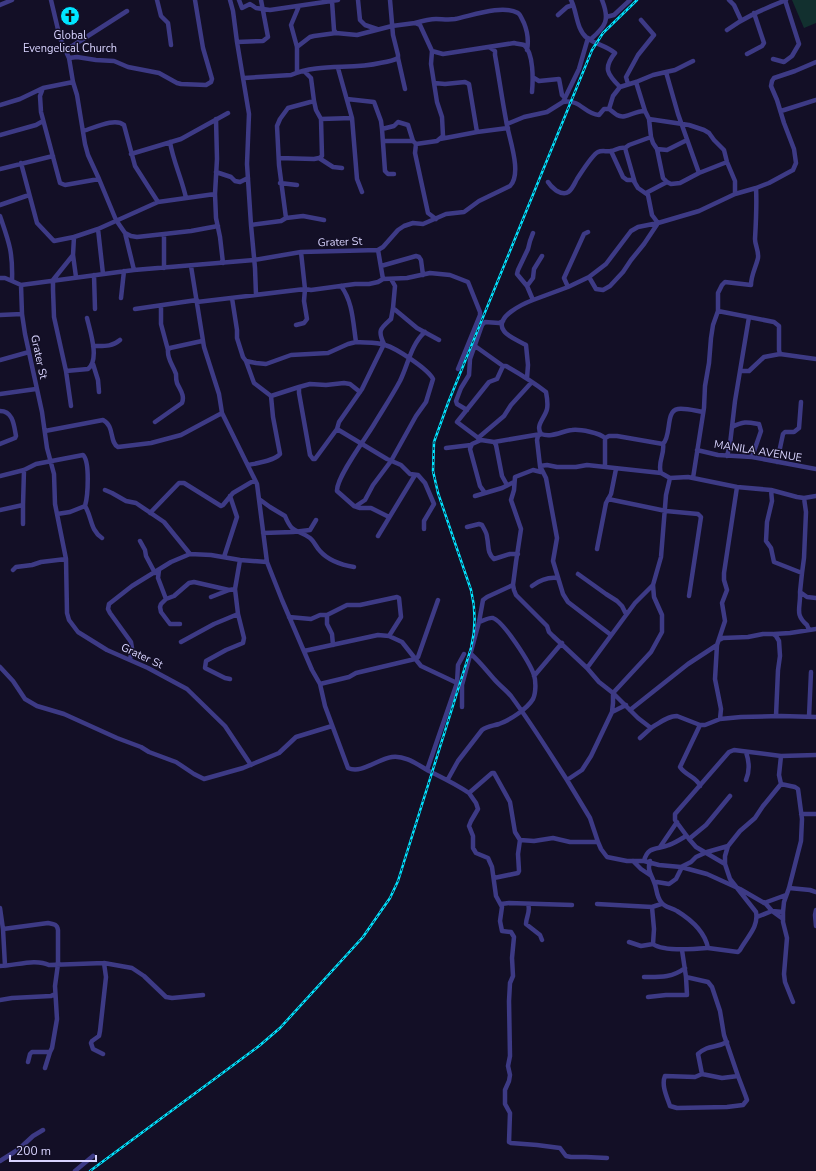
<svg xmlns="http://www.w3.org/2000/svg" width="816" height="1171" viewBox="0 0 816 1171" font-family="'Nunito Sans',sans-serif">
<rect width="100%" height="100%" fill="#130f26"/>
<path fill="#12302f" d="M792 0H816V23L804 28Z"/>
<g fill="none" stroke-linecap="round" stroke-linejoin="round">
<path stroke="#3d3a85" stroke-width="4.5" d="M51 0 60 38 69 58 73 82 77 95 85 144 88 155 99 179 116 220 125 233 134 270
M157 0 161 16 168 23 171 45
M230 0 233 11 237 42 249 114 247 164 251 225 255 268 256 295
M239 0 242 8 250 4 256 8 270 10 338 0
M358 0 360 20 365 25 377 29
M390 0 393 35 398 55V58L405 89
M571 0C577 11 576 29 587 38 595 44 607 46 615 53 603 68 607 74 620 87L636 82 653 75 666 72 678 114 699 173
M729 0 734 5 741 20
M332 1 334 30 336 33 357 35 392 26 415 23 420 25 432 51 431 64 437 102 442 117 443 136 437 141 416 144
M0 5 12 0
M558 15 567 7 573 5
M606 17 614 15 630 0
M415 23C422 21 429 19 436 19 442 19 448 20 455 19 471 16 502 4 518 13 521 15 522 20 524 23 528 33 529 40 527 50
M727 30C746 16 764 9 786 0
M591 39C606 26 610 20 602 0
M237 42 263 41 268 37 261 0
M297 47 310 37 314 36 336 33
M66 50 127 11
M432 51 443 54 514 43C517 44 521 44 524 45 534 53 533 81 532 92
M747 54 762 46 764 43 754 13
M69 58 77 57 96 60 114 61 128 67 159 73 177 83 181 84 206 85 211 82 212 79 203 48 195 0
M773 59 784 62 792 56 799 44 785 0
M338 68 352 118 357 179 362 192
M297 72V47L291 25 299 6
M666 72 675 70 693 61
M244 78 291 75C319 63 351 70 380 63 386 62 393 61 398 58
M534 78 539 81 559 79 562 95 565 98
M636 82 645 111
M434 83 445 84 465 82 469 84 477 132 508 128
M628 84 626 77 638 55 654 35 641 20
M43 88 40 96 41 112 60 183 65 185 99 179
M347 99 374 102 381 121 382 129 394 126 398 122 408 125 413 141 416 144 415 153 428 213 436 219
M563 102C581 99 584 114 599 115L604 109H609C612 111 614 113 617 115 626 120 635 110 645 111L649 119 651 137 653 143 657 149 663 178 667 182 671 184 680 183 699 173 727 162
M0 105 20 99 43 88 73 82
M609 109 613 96 620 87
M781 111 816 100
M216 119 217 159 215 194 216 218 220 237 223 263
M321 119 352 118
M649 119 689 125 704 130 709 133 714 140 724 150 727 162 735 181V194
M507 124 524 117 547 112 563 102 579 69 588 38
M382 129 385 171 388 174H394
M83 131C94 128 115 117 124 125L135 166 158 202
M0 135 36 125 43 121
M440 139 477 132
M383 141H413
M170 142C173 161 182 179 186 198
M625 148 635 183 638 188 648 195 652 215 658 223
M657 149 667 150 687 140
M611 151 623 177 627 180H633L635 183
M131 154 181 139 228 113
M279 158 314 159 319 158 322 156 321 119 316 110 314 101 311 78 304 71
M319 158 333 167 342 168
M21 163 37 223 54 241 74 237
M0 169 53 156
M216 172 231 177 235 181 240 182 248 178
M548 182C551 187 553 188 557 191 569 198 572 188 577 179 581 173 592 155 598 152 602 150 607 152 611 151 616 150 619 147 625 148L629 145 651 137
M280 183 297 185
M646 193 667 182
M0 205 29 195
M0 216C9 242 13 252 12 281L21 285
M286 218 303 216 324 220
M251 225 281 221 286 218 279 165 277 126 280 119 288 108 314 101
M98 229 103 274
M125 233 131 236 137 237 191 231 218 226
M533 233 530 241 528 249 518 270 517 274 527 286 533 300 568 287 589 277 596 289 603 290 610 286 623 272 631 260 644 244 658 223 699 211 735 194 756 188 769 183 793 170 796 163 794 149 784 123 777 100 771 86 772 81 774 78 795 71 816 62
M164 234V268
M378 250 383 279
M301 252 305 289 311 290 355 284H369L378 282 383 279 407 278 430 273 450 275 468 282 480 312V315L458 369
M73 255 76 277
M191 266 204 347 219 394 222 413 257 484 267 562 282 600 312 670 320 684 325 706 348 768C362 774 377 759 392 757 405 755 418 765 429 771 443 778 456 784 469 793L492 773H494L510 802 515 832 520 840 534 841 553 838 570 842H598L601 849 607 857 627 861H644L659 865 681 867 707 874 740 889 766 904 772 911 783 919
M381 266 416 256 419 257 421 260 423 275
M94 275 95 309
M589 277 606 264 631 231 638 227 658 223
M0 278H5L12 281
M391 279 395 286 393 308 417 328 439 340
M527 286 533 278 534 269 542 256
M568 287 564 278 584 234 588 232
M121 298 124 271
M232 298 237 330V338L243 357 246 361 254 383 271 396
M197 302 305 289 304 301 307 319 304 323 296 325
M161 306V324L168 350
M135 309 197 300
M718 311 774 322 779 326V350L780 354 816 359
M0 315 22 314
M356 342C365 343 376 342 385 345 396 348 428 369 433 379L426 402 416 416 391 461 373 485 365 500 356 506
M384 344C377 330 381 328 391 319L393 308
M93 346C104 346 112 347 120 340
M475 346 503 366
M0 360 29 352
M246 361 256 363 266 364 291 355 328 353 348 344 356 342C353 323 353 302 341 286
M93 364 98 380 99 392
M66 371 88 369C100 360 90 331 87 318
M740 371H749L764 357 780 354
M527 378 528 365 526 345C520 342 507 336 504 331 493 317 525 303 533 300
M299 387V393L310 455 313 459H315L337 429 339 422 362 389 384 344
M0 394 36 389
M271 396 299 387 310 384 326 385 344 383 350 384 360 392
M71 406 66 371 54 317 53 290V280L73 255 74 237 98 229 158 202 215 194
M467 410 457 404 456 401 461 388 469 375 470 359 482 325 485 322 499 323 503 321
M0 411C13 411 14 425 16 436L15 438 0 444
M155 422 182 403C185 395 180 390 177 383 176 380 176 377 176 374 173 365 167 359 168 350L170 348 202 341
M732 427C744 421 747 422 759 424L761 431 752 457
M337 429 387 459 401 465 410 474 418 475 425 483 434 504 424 521V529
M45 431 103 420C115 426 109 442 118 447L151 443 181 435 222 413
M478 438 504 416 511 405 531 383
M605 438 609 436H617L663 444C665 454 657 463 661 473
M481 440 472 444 470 449 480 486 485 493
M494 442 541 434 538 436 537 440 540 466 546 478 557 538 553 561 563 594 568 602 611 635
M663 444C672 435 665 411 678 409 686 408 696 411 703 412
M446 448 471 445
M697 450 718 455 752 457 816 469
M727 456 730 444 735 401 749 317
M777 462 783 434 785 432H794L799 428 801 402
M248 465C258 463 274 461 280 454L273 417 271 396
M605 466V438
M0 476 24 470 36 464 83 455C90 461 88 496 85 506L70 512 57 514
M693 478 704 408 705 386 709 363 711 338 713 325 718 311V293L722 285 725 282 751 285C751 275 756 267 758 258 759 251 755 245 755 239 756 222 757 205 756 188
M507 485 502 476 496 445 494 442 481 440 457 422 489 382 497 379 503 366H506C520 374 533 382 546 392 547 397 548 404 547 409 545 418 535 425 541 434 552 438 562 431 572 430 580 429 600 433 605 438
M105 490 112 493 126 501 136 503 164 522 190 554
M771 490 772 501 767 522 766 541 771 548 774 562 802 573 800 592 807 597 816 598
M475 496 502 488 514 482
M259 499 270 507 285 516C293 535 296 528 310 538 314 541 316 547 320 551 328 560 342 565 354 567
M608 499 666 511 698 514 701 517 689 596
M23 505V524
M85 506C92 517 90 530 102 538
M0 510 23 505 24 470
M150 513 179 483H184L221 506 223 505 233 493 255 480
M389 517 371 508H360L354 506 337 491C336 478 365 439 373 426 382 411 392 396 400 381 408 365 411 344 425 332
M467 527 479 524 482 525C484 529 487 533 487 537 489 546 487 553 494 559L510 554H518
M263 533 293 532 310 530 316 520
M378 536 415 475
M140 541 145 550 146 556 155 573
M597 549 606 503 611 494 616 469
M224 557 237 517 230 496
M13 570 16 567 32 565 41 562 66 559
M159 570 158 578 166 599
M802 573 804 558 806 512 804 498
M578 574 606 594 617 601 622 606 626 614
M532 586C540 580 547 577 557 578
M800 592C801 608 794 614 807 625L809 630
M211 597 229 590
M327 615V624L332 634 333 645
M289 617 311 619 320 615H327L347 605H360L397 597 399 598 401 617 389 636
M180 624H170L161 612 160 607 161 604 166 599 174 596 189 583 194 582 229 590 235 589
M774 634 790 633 816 629
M719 640 723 638 748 637 763 634H773L776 636 779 641 780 656 778 670 776 716
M181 642 214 624 238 614 235 589 240 560
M717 645 715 679 721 709 720 719
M304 651 378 635 389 636 402 642 421 666 457 683
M471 654C480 662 486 670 494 679 499 685 506 690 511 696 531 723 549 752 567 780
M130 660 132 648 131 642 110 613 108 609 109 604 132 586 171 562 190 554 211 555 240 560 267 562
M0 667 13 681 25 699 37 706 64 714 117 738 141 747 149 752 176 762 194 774 204 779 243 768 279 753 296 737 332 726
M587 668 635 603 653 585
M534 676 562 643
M230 679 225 678 205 668 206 661 226 650 243 643 244 638 238 614
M320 684 349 677 356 673 415 659 418 657 438 600
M613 693 651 652 662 632V615L654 597 653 585 661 557 666 495 670 478
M462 707V685L479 622 483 600 487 597 513 585
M630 710 688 664 717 645 725 621 722 603 727 590 724 580V573L737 487
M612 712 626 705
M809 717 811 672
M700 725 680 767C686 776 697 777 700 786
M651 728C659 723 668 716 677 716L700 725H705L720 719 741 717 781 716 816 717
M640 738 651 728 638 718 613 693 599 682 587 668 553 636 549 632 547 626 516 595 514 590 513 585 516 562 521 529 511 500 514 490 515 477 533 470 541 472 540 466 547 465 557 467H576L587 465 661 473 670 478 688 477 737 487 771 490 797 497 804 498 816 496
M781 756 779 775 781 784
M251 765 225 726 187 689 148 668 107 650 78 632 69 620 67 613 66 559 55 504 54 474 47 448 42 412 25 334 22 314 21 285 134 270 254 260 301 252 378 250 383 247 398 230 404 226 413 223 423 224 446 214 464 212 479 201 510 186C523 173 508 136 506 120 502 99 499 77 495 55V51L489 47
M427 770 457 683 458 665 464 654
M448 779 458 761 482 730C487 726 492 726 499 724 510 720 527 709 533 699 536 693 536 681 534 675 530 663 504 622 493 618 489 617 483 621 479 622
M746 780C750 771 749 761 746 752
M781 784 795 787 798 789 802 819 801 841 789 888 784 902 783 912V922L787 938 784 974 785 982 793 1002
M469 793 476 803 478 809 471 821 469 826 473 836V848L476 853 488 858 492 867 496 896 502 907 500 921 502 931 511 932 514 937 512 958 513 976 510 983 509 1001 510 1056 508 1066 510 1075 509 1081 505 1090V1104L510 1113 509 1142 511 1143 537 1145 560 1148 566 1156 571 1157H586L607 1158
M801 814H816
M689 839 706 825 730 796
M598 842 590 818 567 780 582 770 591 756 612 712 613 703V693
M660 847 677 822
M633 861 641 869 650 875
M644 861C648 845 658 850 669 845 675 843 681 839 686 836
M650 861C647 870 651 874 654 882 657 888 656 896 661 902 665 908 671 907 677 911 690 919 705 932 708 948 696 949 663 952 653 944L654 929 652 907 661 904
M725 864V856L728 846
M681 867 691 862 696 857 707 852 728 846 740 831 755 818 763 806 781 784
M494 878 518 873 519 871 518 854 520 840
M655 883 657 882 669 884 676 879 682 867
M789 888 810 890 816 892
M764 903 786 895
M501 904 509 903 572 905
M528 904C531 911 526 917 526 924L540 935 542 940
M597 904 652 907
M0 908 3 929 5 966
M816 910 815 915 816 926
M757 917 772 911 783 912
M3 929 48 923C54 924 57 924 58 930V964L55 986 57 1019 52 1048 50 1052H32L30 1054 28 1062
M629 942 641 946 653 944
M708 948 738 952 740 950C747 937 759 927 756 912L730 879 725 864 696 847 689 839 675 820V814L729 752 734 750 781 756 816 755
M0 966C15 966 35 958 49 965L104 963 132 968 144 976 166 997 172 998 203 995
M644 977C659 977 672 978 685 968
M686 977 708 982 712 987 720 1011 724 1035 738 1076 722 1078 702 1074 695 1077 665 1076C661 1085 667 1097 670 1106L677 1108 727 1107 743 1105 747 1100 746 1097 738 1076
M648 997 666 995H687L686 977 682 950
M0 1000 12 998 51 996 55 994
M103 1054 93 1049 91 1043 92 1041 99 1036 100 1031 106 977 104 963
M45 1068 50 1052
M702 1074 698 1054C709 1044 715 1049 727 1042
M0 1161 19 1149 33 1136 43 1130
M75 1171 93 1156"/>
<g stroke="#00e5ff" stroke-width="2.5">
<path id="rail" d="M90 1171 259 1046 280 1028 363 937 390 898 398 881 471 648C476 628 476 610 471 590L438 493 433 471 434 442 448 403 592 50 603 33 637 0"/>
</g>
<use href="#rail" stroke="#130f26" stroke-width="1" stroke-dasharray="3" stroke-linecap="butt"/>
</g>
<defs>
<g id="church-disc" transform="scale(1)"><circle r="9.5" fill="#00e5ff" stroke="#130f26"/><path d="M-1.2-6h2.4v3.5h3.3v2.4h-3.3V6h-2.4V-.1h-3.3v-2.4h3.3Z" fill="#111"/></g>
</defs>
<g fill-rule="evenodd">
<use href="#church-disc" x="70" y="16"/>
</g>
<g text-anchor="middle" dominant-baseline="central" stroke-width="3" stroke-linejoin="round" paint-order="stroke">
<g font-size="11" fill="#d9d4ff" stroke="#130f26">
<text x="70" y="35">Global<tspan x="70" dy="13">Evengelical Church</tspan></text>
</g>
<g font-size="11" fill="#d9d4ff" stroke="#130f26">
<text transform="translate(340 242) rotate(-2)">Grater St</text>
<text transform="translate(39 357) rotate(78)">Grater St</text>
<text transform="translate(758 451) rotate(9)">MANILA AVENUE</text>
<text transform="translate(142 656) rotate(25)">Grater St</text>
</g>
</g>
<path d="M10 1155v6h86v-6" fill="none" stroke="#d9d4ff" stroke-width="2"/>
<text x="16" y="1155" font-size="12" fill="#d9d4ff" stroke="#130f26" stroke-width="3" paint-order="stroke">200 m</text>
</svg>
